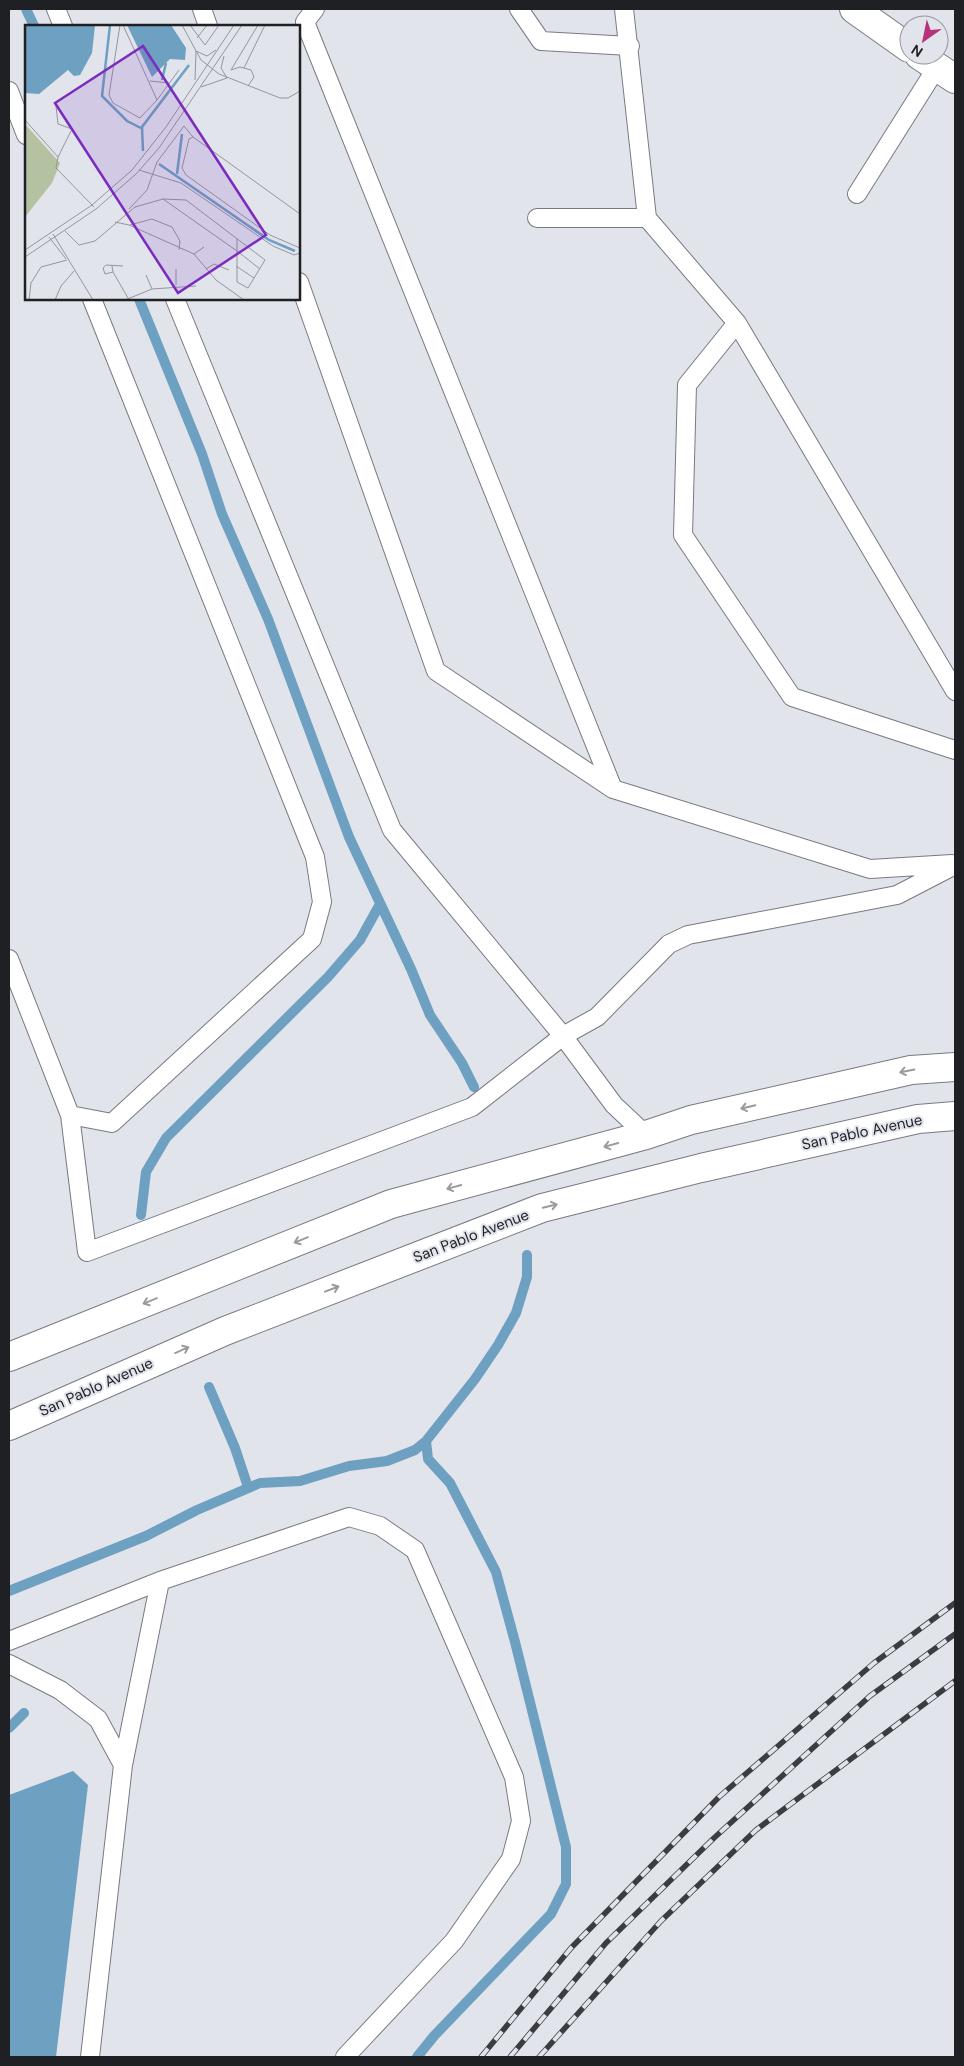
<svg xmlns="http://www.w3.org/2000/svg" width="964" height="2066" viewBox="0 0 964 2066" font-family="'DM Sans',sans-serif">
<rect width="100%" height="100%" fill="#e2e4ec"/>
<path fill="#6da0c1" d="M73 1771 88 1785 56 2057H9V1795Z"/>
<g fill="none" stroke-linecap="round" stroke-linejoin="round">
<path stroke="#6da0c1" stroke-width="10" d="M26 9 34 26
M139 299 202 454 222 514 268 619 349 837 411 969 430 1015 462 1063 474 1087
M141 1215 146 1172 166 1138 328 977 360 940 380 904
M209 1387 235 1448 248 1487
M9 1591 146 1536 197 1510 260 1483 300 1481 349 1466 387 1461 415 1450 426 1441 475 1379 498 1345 516 1313 527 1277V1255
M9 1728 24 1713
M417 2057 434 2036 551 1914 566 1884V1847L515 1642 496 1572 450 1483 428 1459 426 1441"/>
<g stroke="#787a82" stroke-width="20">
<path id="lane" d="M56 9 63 26
M202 9 208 26
M315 9 305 22 613 789
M519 9 541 41 630 46
M624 9 647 218
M9 91 26 135
M857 194 937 67
M537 218H647L737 323 955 691
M299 282 436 671 613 789 870 869 952 864
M175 299 392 830 563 1036 614 1105 646 1135
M737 323 687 385 683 535 792 697 955 750
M9 959 70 1115 112 1123 312 939 322 902 315 857 92 299
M70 1115 87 1252 472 1107 563 1036 597 1017 669 944 688 935 897 895 955 865
M9 1641 160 1581
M9 1664 60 1690 98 1719 123 1765
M90 2057 123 1765 160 1581 349 1517 380 1526 415 1550 514 1777 521 1821 511 1859 454 1941 345 2057"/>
</g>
<g stroke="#787a82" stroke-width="30">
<path id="street" d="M854 9 909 48
M919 55 955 79"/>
</g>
<g stroke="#787a82" stroke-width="30">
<path id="secondary" d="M9 1357 391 1204 646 1135 691 1120 911 1070 955 1067
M9 1426 225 1331 542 1208 701 1168 918 1119 955 1116"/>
</g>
<use href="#lane" stroke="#fff" stroke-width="18"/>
<use href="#street" stroke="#fff" stroke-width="28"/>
<use href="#secondary" stroke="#fff" stroke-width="28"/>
<g stroke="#3b3d40" stroke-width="5.5">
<path id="rail" d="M481 2057 571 1948 719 1797 874 1663 955 1603
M510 2057 606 1943 714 1838 870 1696 955 1634
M539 2057 661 1921 756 1830 955 1681"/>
</g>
<use href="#rail" stroke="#e2e4ec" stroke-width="4" stroke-dasharray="11" stroke-linecap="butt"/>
</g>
<defs><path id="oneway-shaft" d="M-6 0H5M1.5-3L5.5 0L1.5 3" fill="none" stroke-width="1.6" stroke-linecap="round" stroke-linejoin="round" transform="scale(1.25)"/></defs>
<g stroke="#9a9b9c">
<use href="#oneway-shaft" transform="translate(907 1071) rotate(169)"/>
<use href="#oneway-shaft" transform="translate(748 1107) rotate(167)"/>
<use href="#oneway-shaft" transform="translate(611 1145) rotate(165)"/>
<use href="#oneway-shaft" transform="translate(454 1187) rotate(165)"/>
<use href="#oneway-shaft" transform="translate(550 1206) rotate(-14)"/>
<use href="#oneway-shaft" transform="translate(301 1240) rotate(158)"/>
<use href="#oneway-shaft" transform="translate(332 1289) rotate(-21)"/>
<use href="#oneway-shaft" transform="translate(150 1301) rotate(158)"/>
<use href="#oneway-shaft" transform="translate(182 1350) rotate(-24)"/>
</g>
<g text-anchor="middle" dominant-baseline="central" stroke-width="4" stroke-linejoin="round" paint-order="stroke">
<g font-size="15" fill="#1f2023" stroke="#e2e4ec">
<text transform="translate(862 1132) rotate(-12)">San Pablo Avenue</text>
<text transform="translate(471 1236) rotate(-21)">San Pablo Avenue</text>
<text transform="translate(96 1387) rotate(-24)">San Pablo Avenue</text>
</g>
</g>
<g transform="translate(25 25)">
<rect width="275" height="275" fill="#e2e4ec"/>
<path d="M0 99 35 138 27 158 0 192Z" fill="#b5c2a1"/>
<path d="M0 0H70L67 28 55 50 49 51 43 45 14 69 0 68ZM102 0H146L161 23 160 35 145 34 127 52Z" fill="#6da0c1"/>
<path fill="none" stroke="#6da0c1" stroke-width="2.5" d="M85 0 77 71 102 96 116 103M137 55 141 38M118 126 117 102 164 40M134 139 244 215 270 226M152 149 157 109"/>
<path fill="none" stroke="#94969c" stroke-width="1" d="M95 0 84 70 88 78 115 93 132 75 98 0M157 0 176 35 194 49 255 73H263L275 66M165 0 180 20 194 0M172 13 182 0M219 43 240 0M206 45 233 0M206 45 215 42 226 45 229 52 223 61M170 55 171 26 182 31 191 25M125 56 144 58M176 62 202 53 196 43 199 31M132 75 154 45M31 81 33 99 47 104 33 132 31 143 69 182M0 95 33 132M114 145 156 158 248 221 269 230 275 228M104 184 122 165 132 137 159 101 168 112M275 189 168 112 164 114 157 143 161 150 245 210 275 223M90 197 104 200 169 229 179 222M105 200 127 194 147 202 155 216 154 225M40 206 54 220 70 216 110 182 138 174 161 175 240 235 223 263 212 257V226L138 174M28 209 68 275M24 212 41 234M212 214V226L235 244M0 225 67 180 107 145 141 102 209 0M169 229 191 255 219 275M0 232 71 184 111 149 134 123 217 0M87 241 88 247 80 249 78 243 81 240 98 241M211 241 229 253M151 244V260M181 244 189 239 204 245M88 247 103 273M121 250 127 264M4 275 6 258 16 242 42 235M30 275 36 261 49 246M100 275 127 264 171 261"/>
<path fill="#7b2cbf" fill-opacity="0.15" stroke="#7b2cbf" stroke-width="2.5" d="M118 21 241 210 153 268 30 78Z"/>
<rect width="275" height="275" fill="none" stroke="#1f2023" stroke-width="2.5"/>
</g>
<rect width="964" height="2066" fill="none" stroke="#1f2023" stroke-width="20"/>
<g transform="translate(924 40) rotate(213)"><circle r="24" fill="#e2e4ec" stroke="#94969c"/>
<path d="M0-4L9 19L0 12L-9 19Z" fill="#b73379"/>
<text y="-8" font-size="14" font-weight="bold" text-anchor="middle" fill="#1f2023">N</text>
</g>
</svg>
